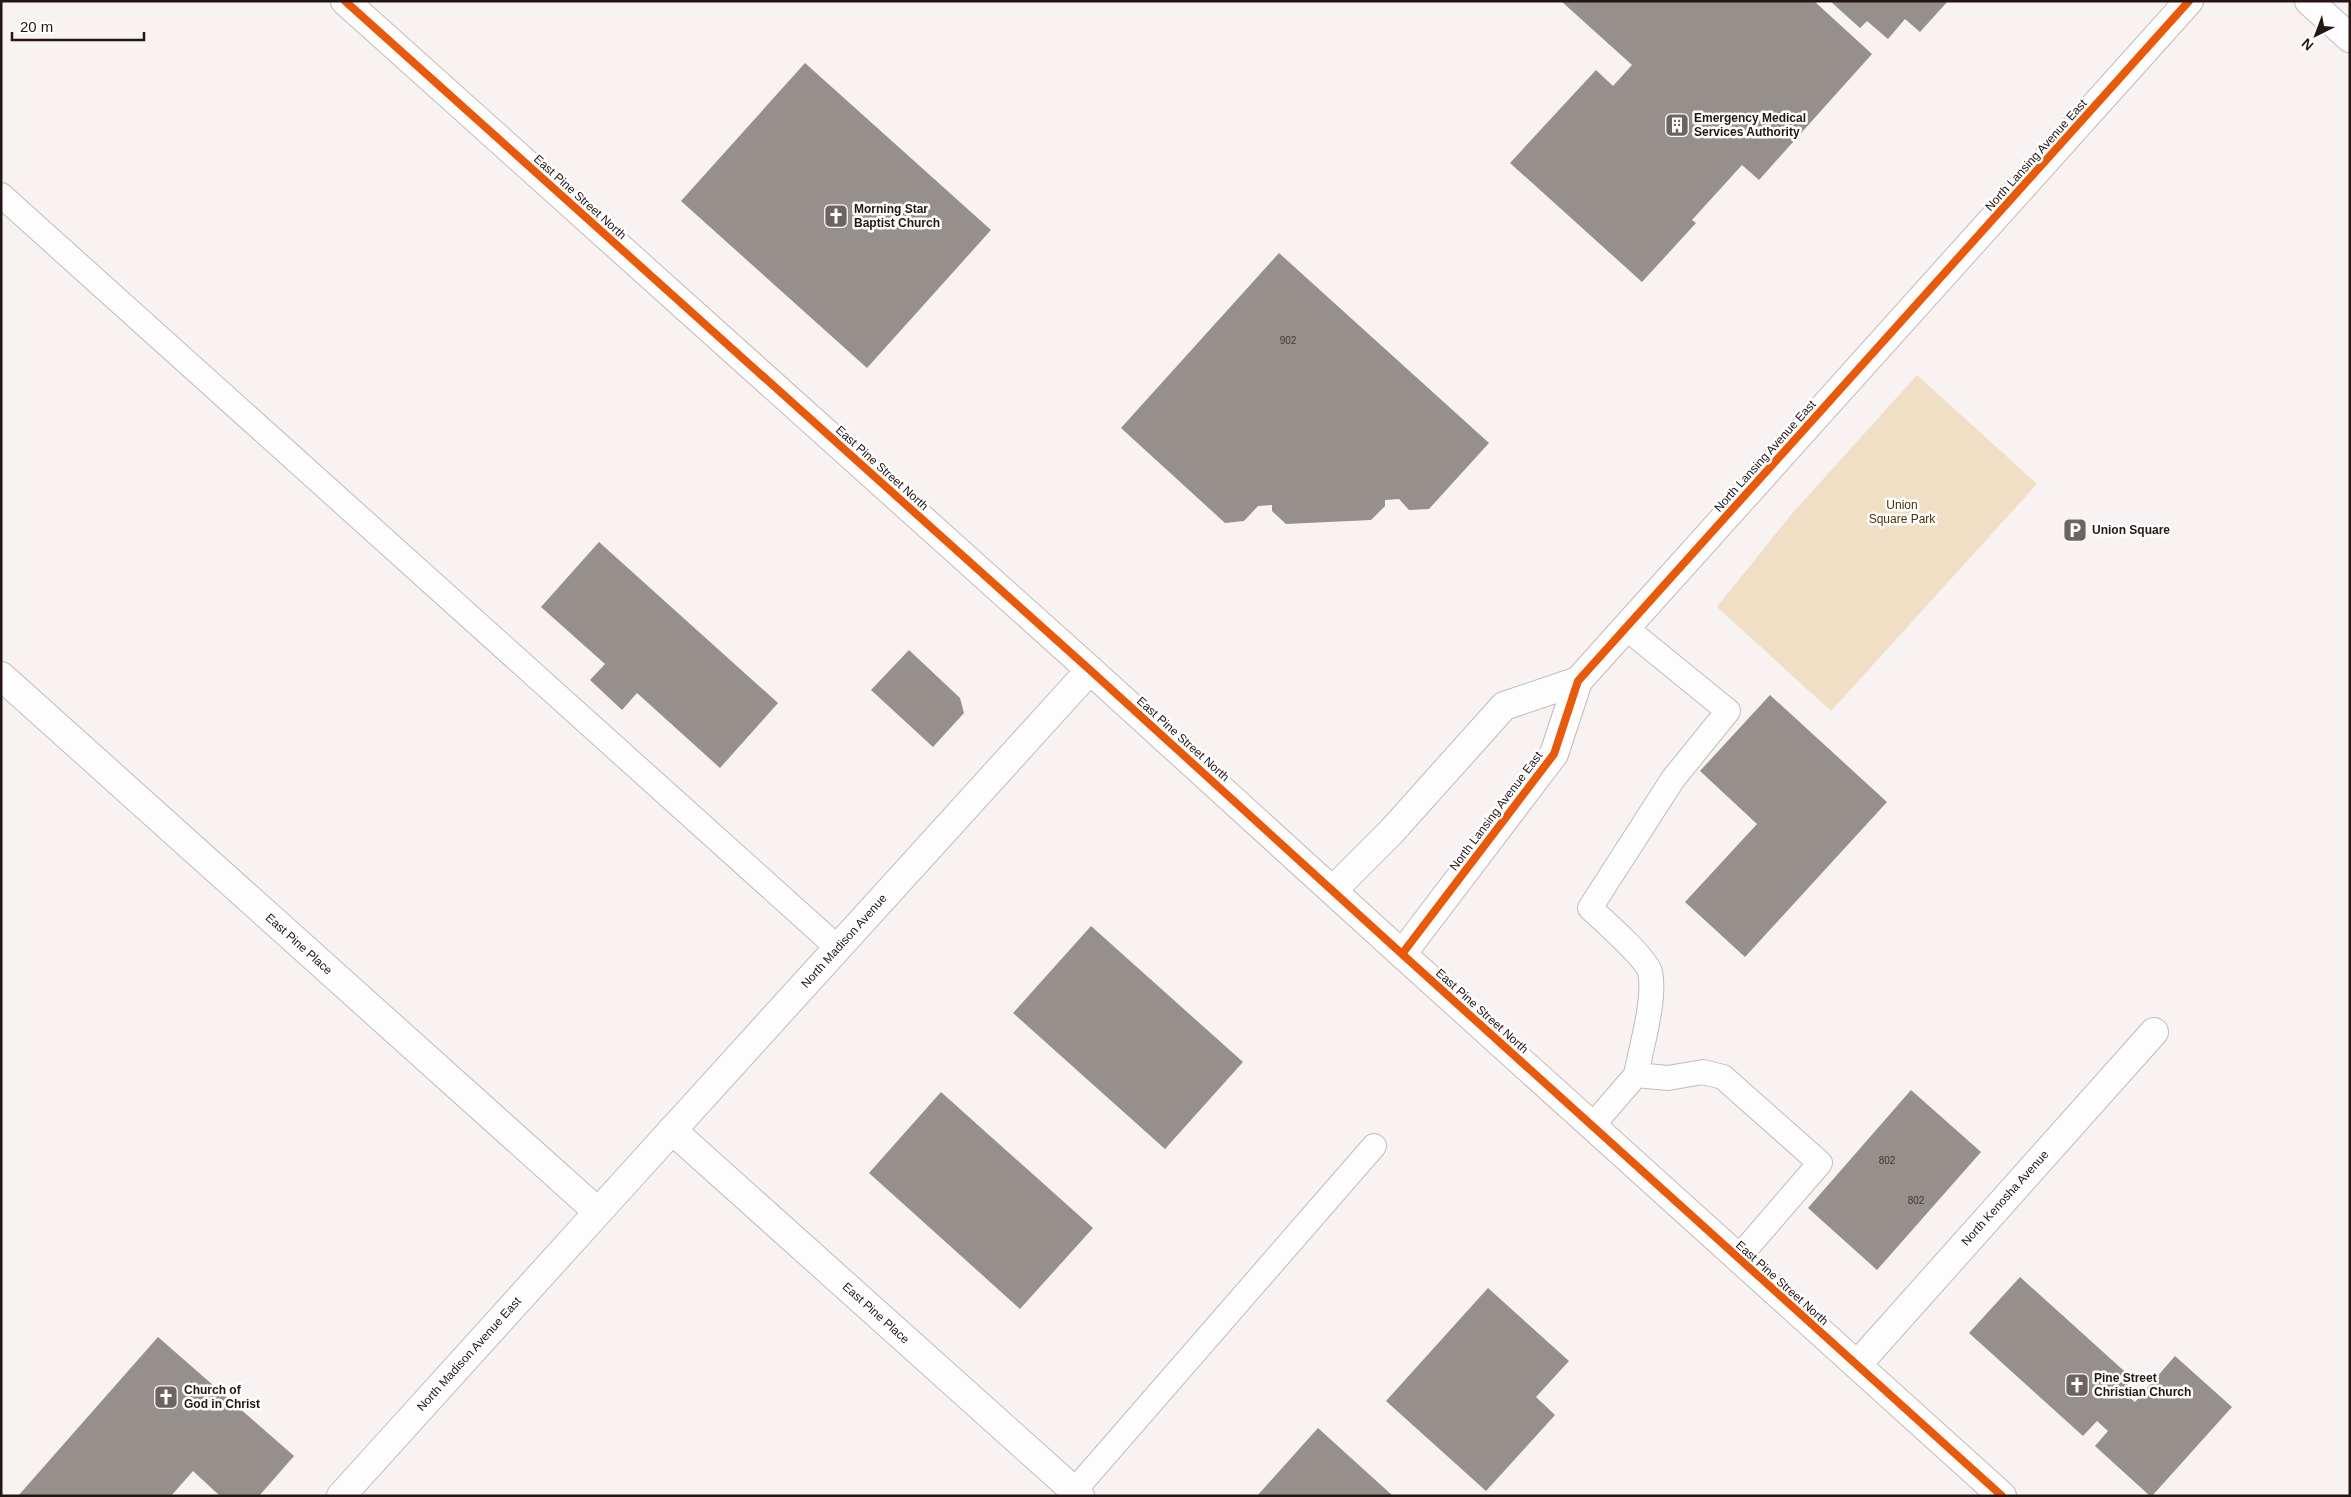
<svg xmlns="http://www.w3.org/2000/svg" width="2351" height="1497" viewBox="0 0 2351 1497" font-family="Helvetica,sans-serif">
<rect width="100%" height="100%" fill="#f8f3f2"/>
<path fill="#f0dec5" d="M1917 375 2037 484 1831 711 1717 607 1790 516Z"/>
<path fill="#978f8c" d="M1561 1H1814L1872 54 1759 180 1742 165 1692 220 1696 223 1642 282 1510 163 1596 70 1613 86 1632 65Z
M1830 1H1948L1920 32 1905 19 1888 39 1867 21 1860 28Z
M805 63 991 230 867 368 681 201Z
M1279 253 1489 443 1429 509 1409 510 1399 499 1385 500V506L1371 520 1286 524 1272 511V505L1258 506 1244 521 1225 523 1121 428Z
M599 542 778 703 720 768 637 693 622 710 590 680 605 664 541 607Z
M909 650 960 698 964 713 933 747 871 690Z
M1770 695 1887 802 1745 957 1685 902 1757 824 1700 771Z
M1091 926 1243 1062 1165 1149 1013 1013Z
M1911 1090 1981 1152 1877 1270 1808 1208Z
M941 1092 1093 1228 1020 1309 869 1173Z
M2020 1277 2133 1379 2122 1391 2135 1402 2175 1356 2232 1407 2152 1496H2150L2095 1446 2108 1431 2097 1421 2083 1436 1969 1333Z
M1488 1288 1569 1361 1536 1397 1555 1415 1486 1491 1386 1401Z
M158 1337 294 1456 259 1496H220L193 1471 171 1496H18Z
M1318 1428 1393 1496H1257Z"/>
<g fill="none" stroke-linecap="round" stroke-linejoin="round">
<g stroke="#c3bab8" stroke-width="26">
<path id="service" d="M1 195 838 948
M1626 628 1728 711 1673 779 1590 908C1603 920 1646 958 1650 972 1656 998 1641 1048 1636 1075
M1592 1126 1636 1075 1668 1078 1703 1072 1723 1077 1820 1163 1738 1258
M1074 1491 1374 1146"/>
</g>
<g stroke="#c3bab8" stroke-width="30">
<path id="minor" d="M2309 1 2350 38
M1 676 598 1212 341 1496
M672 1130 1080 1496
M1857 1365 2154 1032"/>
</g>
<g stroke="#c3bab8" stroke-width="30">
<path id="tertiary" d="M1333 890 1392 831 1504 706 1578 681
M1402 954 1554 754 1578 681 2189 1
M598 1212 1090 670"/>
</g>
<g stroke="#c3bab8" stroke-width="30">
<path id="secondary" d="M345 1 1090 670 1402 954 2002 1496"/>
</g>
<use href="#service" stroke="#fefdfd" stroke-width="24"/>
<use href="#minor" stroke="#fefdfd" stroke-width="28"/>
<use href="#tertiary" stroke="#fefdfd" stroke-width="28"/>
<use href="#secondary" stroke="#fefdfd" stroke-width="28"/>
<g stroke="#fff" stroke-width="11">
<path id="cycleway" d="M345 1 1090 670 1402 954 2002 1496
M1402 954 1554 754 1578 681 2189 1"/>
</g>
<use href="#cycleway" stroke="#e8590c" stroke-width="8"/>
</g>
<defs>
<g id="building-square" transform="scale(1.25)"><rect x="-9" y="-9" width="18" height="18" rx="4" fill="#6f6362" stroke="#fff"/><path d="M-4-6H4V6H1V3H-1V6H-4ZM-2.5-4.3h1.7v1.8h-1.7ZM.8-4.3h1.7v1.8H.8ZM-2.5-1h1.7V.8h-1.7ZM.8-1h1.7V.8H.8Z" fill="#fff"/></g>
<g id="church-square" transform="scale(1.25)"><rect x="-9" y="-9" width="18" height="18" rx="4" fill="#6f6362" stroke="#fff"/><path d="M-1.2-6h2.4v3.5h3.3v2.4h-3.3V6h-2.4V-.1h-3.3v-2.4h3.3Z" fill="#fff"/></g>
<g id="parking-square" transform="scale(1.25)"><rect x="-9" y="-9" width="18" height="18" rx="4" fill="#6f6362" stroke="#fff"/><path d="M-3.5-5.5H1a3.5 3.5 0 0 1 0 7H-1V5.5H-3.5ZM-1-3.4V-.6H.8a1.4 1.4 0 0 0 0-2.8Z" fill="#fff"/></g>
</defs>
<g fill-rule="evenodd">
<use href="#building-square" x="1677" y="125"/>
<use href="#church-square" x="836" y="216"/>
<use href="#parking-square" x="2075" y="530"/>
<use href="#church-square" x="2077" y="1385"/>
<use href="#church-square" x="166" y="1397"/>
</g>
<g text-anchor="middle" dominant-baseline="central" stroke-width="5" stroke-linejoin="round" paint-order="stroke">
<g font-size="10" fill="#423432">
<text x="1288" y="340">902</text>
<text x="1887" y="1160">802</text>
<text x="1916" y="1200">802</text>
</g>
<g font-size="12" font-weight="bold" fill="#251614" stroke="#fff" text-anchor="start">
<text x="1694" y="118">Emergency Medical<tspan x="1694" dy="14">Services Authority</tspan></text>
<text x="854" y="209">Morning Star<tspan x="854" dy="14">Baptist Church</tspan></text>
<text x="2092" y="530">Union Square</text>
<text x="2094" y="1378">Pine Street<tspan x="2094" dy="14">Christian Church</tspan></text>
<text x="184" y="1390">Church of<tspan x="184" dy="14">God in Christ</tspan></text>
</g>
<g font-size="12" fill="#251614" stroke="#fff">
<text transform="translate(2036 155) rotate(-48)">North Lansing Avenue East</text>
<text transform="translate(580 197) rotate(42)">East Pine Street North</text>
<text transform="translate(1765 456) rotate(-48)">North Lansing Avenue East</text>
<text transform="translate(882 468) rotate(42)">East Pine Street North</text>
<text transform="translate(1183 739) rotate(42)">East Pine Street North</text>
<text transform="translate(1496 811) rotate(-53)">North Lansing Avenue East</text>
<text transform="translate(844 941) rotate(-48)">North Madison Avenue</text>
<text transform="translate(299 944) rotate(42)">East Pine Place</text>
<text transform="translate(1482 1011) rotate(42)">East Pine Street North</text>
<text transform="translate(2005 1198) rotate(-48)">North Kenosha Avenue</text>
<text transform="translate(1782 1283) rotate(42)">East Pine Street North</text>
<text transform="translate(876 1313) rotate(42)">East Pine Place</text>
<text transform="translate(469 1354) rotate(-48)">North Madison Avenue East</text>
</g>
<g font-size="12" fill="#4a3100" stroke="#fff">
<text x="1902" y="505">Union<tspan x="1902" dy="14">Square Park</tspan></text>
</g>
</g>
<rect width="2351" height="1497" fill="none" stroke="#251614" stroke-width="5"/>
<g transform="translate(2316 35) rotate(222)" stroke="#ffffff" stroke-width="4" paint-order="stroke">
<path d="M0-4L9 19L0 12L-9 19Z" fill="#251614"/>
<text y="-8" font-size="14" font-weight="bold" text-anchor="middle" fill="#251614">N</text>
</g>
<path d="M12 32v8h132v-8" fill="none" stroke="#251614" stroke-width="2.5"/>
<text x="20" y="32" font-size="15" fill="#251614" stroke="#ffffff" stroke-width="4" paint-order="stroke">20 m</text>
</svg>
